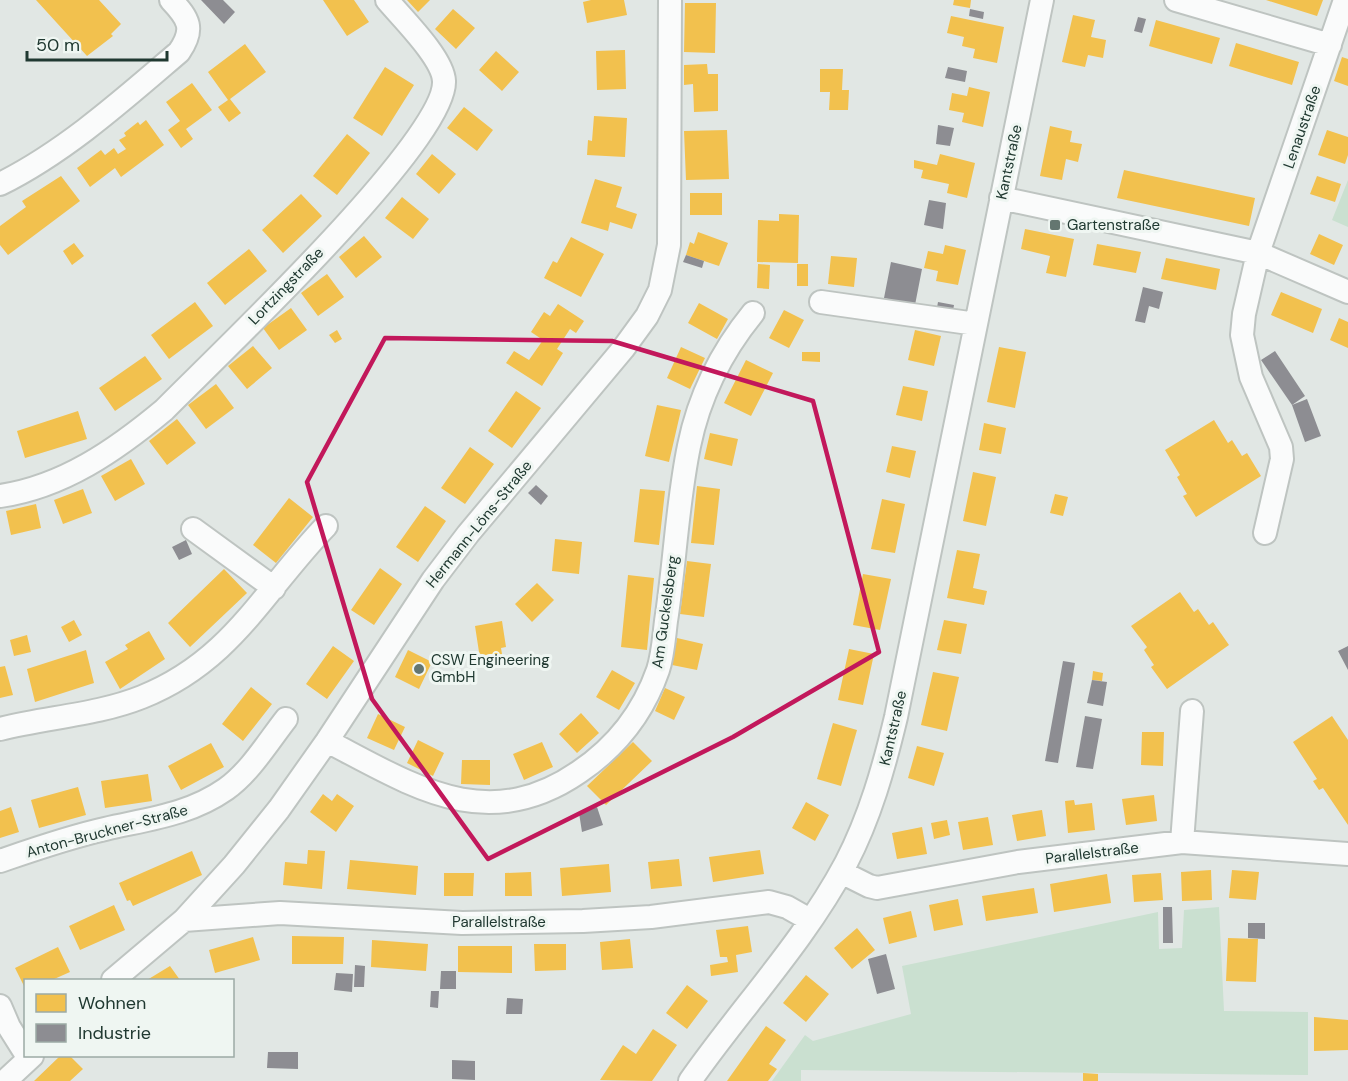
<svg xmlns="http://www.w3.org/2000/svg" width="1348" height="1081" viewBox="0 0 1348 1081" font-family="'DM Sans',sans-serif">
<rect width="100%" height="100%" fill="#e1e7e4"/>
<path fill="#cae0d0" d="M1348 180V227L1332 220Z
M1219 907 1224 1011 1308 1012V1075L801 1070V1081H772L805 1035 813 1041 911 1014 902 966 1158 912 1159 949 1182 948 1184 910Z"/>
<path fill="#f2c14e" d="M36 0H99L121 24 111 34 113 36 87 56Z
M323 0H354L369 22 347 36Z
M407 0H430L418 12Z
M591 0H624L627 15 587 23 583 2Z
M954 0H971L970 8 953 5Z
M1266 0H1323L1317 16Z
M685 3H716L715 53 684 52Z
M453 9 475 28 456 49 435 29Z
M1073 15 1095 20 1091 37 1106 40 1103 58 1088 55 1085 67 1062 62Z
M951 16 1004 27 997 63 973 58 975 49 962 46 964 37 947 33Z
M1156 20 1220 38 1212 64 1149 46Z
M1236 43 1299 62 1292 85 1229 66Z
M245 44 266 72 230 99 241 113 229 122 218 107 228 100 208 72Z
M625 50 626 89 597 90 596 51Z
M496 51 519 72 502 91 479 70Z
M1342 57 1348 59V86L1334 81Z
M707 64 708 74H718V111L694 112 693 84 684 85V65Z
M385 67 414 85 382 136 353 118Z
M820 69H843L842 90H849L848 110H829L830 92H820Z
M192 83 212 110 186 129 193 139 181 148 168 130 180 121 166 102Z
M969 87 990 92 983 127 962 122 964 113 949 110 952 93 967 96Z
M464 107 493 130 477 151 447 128Z
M594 116 627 118 625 157 587 155 588 140 592 141Z
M146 120 164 145 121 177 115 168 90 187 77 168 101 150 105 155 114 148 118 154 126 149 119 140 126 136 124 133 138 122 140 125Z
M1050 126 1072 131 1070 142 1082 144 1078 162 1066 159 1062 180 1040 176Z
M727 130 729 179 686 180 684 131Z
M1327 130 1348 137V155L1345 164 1318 155Z
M347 134 370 153 337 195 313 176Z
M432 154 456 174 439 194 416 174Z
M940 154 975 163 967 198 947 193 949 184 921 178 923 170 914 168V160L937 165Z
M1124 170 1255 198 1249 226 1117 198Z
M61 176 80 201 8 255 0 245V226L26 207 22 201Z
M1317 176 1341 184 1335 202 1310 194Z
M595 179 622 187 616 207 637 214 632 229 610 222 608 231 581 223Z
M690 193H722V215H690Z
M301 194 322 216 283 253 262 230Z
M402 197 429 219 413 239 385 218Z
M779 214 799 215 798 263 757 262 758 220 779 221Z
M1025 229 1074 239 1066 277 1046 273 1050 256 1021 249Z
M698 232 728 243 719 266 686 255 690 242 694 244Z
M1319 234 1343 245 1334 265 1310 254Z
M364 236 382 257 356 278 339 257Z
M571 237 604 254 581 297 544 278 553 261 557 263Z
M74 243 84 256 72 265 63 251Z
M1097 244 1141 252 1136 273 1093 265Z
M945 245 966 250 958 285 936 281 938 271 924 268 928 251 943 254Z
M249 249 267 271 225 305 207 283Z
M831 256 857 258 854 287 828 284Z
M1166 258 1220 269 1216 290 1161 279Z
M758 264 770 265 769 289 757 288Z
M797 264H808V286H797Z
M327 274 344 297 318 316 301 293Z
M1281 292 1322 309 1313 333 1271 315Z
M195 302 213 326 169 359 151 335Z
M699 303 728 319 717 339 688 323Z
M558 304 584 321 576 333 570 329 557 349 563 353 542 386 506 363 514 351 529 360 543 340 531 332 544 312 550 316Z
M291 308 307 330 279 350 263 328Z
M784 310 804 320 789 348 769 338Z
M1339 318 1348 322V348L1330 340Z
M337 330 342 339 335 343 329 335Z
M915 330 941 336 934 366 908 360Z
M253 346 272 368 247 389 228 366Z
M681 347 705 358 690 389 667 378Z
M999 347 1026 352 1015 408 987 402Z
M802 352H820V362L802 361Z
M145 356 162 379 115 411 99 388Z
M746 360 773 373 751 416 724 403Z
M216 384 234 408 206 429 188 405Z
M903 386 928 391 922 421 896 415Z
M516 391 541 408 512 448 488 431Z
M657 405 681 410 669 462 645 456Z
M78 411 87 439 25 458 17 431Z
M177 419 196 443 167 465 149 441Z
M1214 420 1228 443 1232 440 1242 456 1247 453 1261 476 1196 517 1183 496 1187 494 1177 477 1180 475 1165 450Z
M984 423 1006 428 1001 454 979 450Z
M710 433 738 439 732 466 704 459Z
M892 446 916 451 910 478 886 472Z
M470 447 494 464 465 504 441 488Z
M131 459 145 484 115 501 101 476Z
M973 472 996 477 986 526 963 521Z
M697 486 720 489 714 545 691 543Z
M83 489 92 513 63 524 54 500Z
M640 489 665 491 659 545 634 542Z
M1055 494 1068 497 1063 516 1050 513Z
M289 498 313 517 276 563 253 545Z
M882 499 905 504 895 553 871 549Z
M36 504 41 528 11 535 6 511Z
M425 506 446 521 418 562 396 547Z
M555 539 582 542 579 574 552 571Z
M957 550 980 554 973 588 987 591 984 605 947 598Z
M687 561 711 564 704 617 680 614Z
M380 568 402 584 374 625 351 610Z
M224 569 247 593 190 647 168 623Z
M863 574 891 579 880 630 853 625Z
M628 575 654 578 647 650 621 647Z
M537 583 554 600 532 622 515 604Z
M1180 592 1194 612 1198 609 1209 625 1213 622 1229 645 1167 689 1151 667 1154 665 1144 650 1147 647 1131 626Z
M74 620 82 635 69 642 61 627Z
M944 620 967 624 961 654 937 650Z
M502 621 506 647 501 648 502 654 498 661 487 663 479 652 475 626Z
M149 631 165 659 120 689 105 662 128 649 125 645Z
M27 635 31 652 14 656 10 640Z
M677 638 703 644 697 670 672 665Z
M333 646 354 661 327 699 306 684Z
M849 649 874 654 863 705 838 700Z
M86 650 94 683 35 702 27 669Z
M408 650 432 662 419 689 395 677Z
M5 666 13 695 0 698V667Z
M612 670 635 683 619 710 596 697Z
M1093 671 1103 673 1102 681 1092 680Z
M933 672 959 677 947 731 921 725Z
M251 687 272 704 243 741 222 724Z
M665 688 685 697 674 720 655 711Z
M581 713 599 733 577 753 559 734Z
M378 714 405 727 394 750 367 738Z
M1332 716 1348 740V825L1323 788 1319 790 1313 781 1317 779 1293 742Z
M833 723 857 730 841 786 817 779Z
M1142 732H1164L1163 766 1141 765Z
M418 740 444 753 433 776 407 763Z
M542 742 553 767 524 780 513 754Z
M633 742 652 761 606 805 587 786Z
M211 743 224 767 181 790 168 766Z
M917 746 944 753 934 786 908 778Z
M462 760H490V785L461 784Z
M148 774 152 801 105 808 101 781Z
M78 787 86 815 39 828 31 800Z
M323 794 332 801 337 794 354 806 336 832 310 812Z
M1154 795 1157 821 1126 825 1122 799Z
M1074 800 1075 805 1092 803 1095 830 1068 833 1065 801Z
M806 802 829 815 815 841 792 828Z
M11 807 19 832 0 838V811Z
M1042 810 1046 836 1017 841 1012 815Z
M988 817 993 845 963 850 958 822Z
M947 820 950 835 934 839 931 823Z
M922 827 927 854 897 859 892 833Z
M308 850 325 851 322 889 283 885 285 862 307 864Z
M760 850 764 874 713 882 709 857Z
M192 851 202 875 133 906 130 900 127 901 119 883Z
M679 859 682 886 651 889 648 862Z
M350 860 418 866 416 895 347 889Z
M609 864 611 892 562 896 560 868Z
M1211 870 1212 900 1182 901 1181 872Z
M1232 870 1259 872 1256 900 1229 898Z
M531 872 532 896H505V873Z
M444 873H474L473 896H444Z
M1161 873 1163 900 1134 902 1132 875Z
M1107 874 1111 903 1054 912 1050 884Z
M1034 888 1038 913 986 921 982 896Z
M958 899 963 925 934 931 929 905Z
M114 905 125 930 80 950 69 926Z
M911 911 917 937 889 944 883 918Z
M748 926 752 952 736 955 738 972 711 976 710 965 728 962 727 957H720L716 930Z
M857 928 875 950 852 969 834 948Z
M292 936 344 937 343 964H292Z
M253 937 260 960 215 973 209 950Z
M1228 938 1258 939 1256 982 1226 981Z
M630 939 633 968 602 970 600 942Z
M372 940 428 944 426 971 371 967Z
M534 944H566V970L535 971Z
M458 946H512V973L458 972Z
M58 947 70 972 52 980H26V990L15 968Z
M170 966 180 980H147Z
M806 975 829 994 806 1022 783 1003Z
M687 985 708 1001 687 1029 666 1013Z
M1314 1017 1348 1020V1050L1314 1051Z
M766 1026 786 1040 769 1064 777 1069 768 1081H727Z
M653 1029 677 1045 652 1081 600 1080 623 1045 636 1054Z
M60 1056H70L83 1069 70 1081H34Z
M1083 1073 1098 1074V1081H1083Z"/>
<path fill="#8d8d92" d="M201 0H223L235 12 224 24Z
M970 9 984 12 983 19 969 16Z
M1138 17 1146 19 1142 33 1134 31Z
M948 67 967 71 965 82 945 78Z
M938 125 954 128 950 146 936 144Z
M929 200 946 203 943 229 924 225Z
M686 255 704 261 702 268 683 262Z
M891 262 922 269 915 305 884 298Z
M1143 287 1163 292 1159 309 1149 306 1145 323 1135 321Z
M938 302 954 305 952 316 936 313Z
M1275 351 1305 396 1292 405 1261 360Z
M1307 399 1321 436 1305 442 1292 405Z
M536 485 548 496 541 505 528 493Z
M186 540 192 554 179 560 172 547Z
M1348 646V670L1338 651Z
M1063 661 1075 663 1058 763 1045 761Z
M1092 680 1107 682 1103 706 1087 703Z
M1085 716 1102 719 1093 769 1076 767Z
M597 807 603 825 582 832 579 813Z
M1163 907H1172L1173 943H1163Z
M1248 923H1265V939L1248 938Z
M886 954 895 989 877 994 868 959Z
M355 965 365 966 364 987H354Z
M441 971H456V989H440Z
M336 973 353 974 352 992 334 990Z
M431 991H439L438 1008 430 1007Z
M507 998 523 999 522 1014H506Z
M268 1052H298V1069L267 1068Z
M452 1060 475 1061V1080L452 1079Z"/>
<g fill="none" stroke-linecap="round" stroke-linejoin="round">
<g stroke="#bec4c1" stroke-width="26">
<path id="minor" d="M1176 0 1330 45
M0 184C65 152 124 99 179 52 195 29 189 19 171 0
M1001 198 1258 253 1348 292
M821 302 976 324
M0 496C63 487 116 450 164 410 214 359 447 140 444 81 443 58 402 18 387 0
M193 529 274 588
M1265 533 1282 459 1281 447 1251 377 1242 335 1244 314 1258 253 1345 0
M0 729C47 717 97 715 142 697 232 661 263 591 326 526
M327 741C412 785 486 836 579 772 616 747 643 713 658 670 663 655 664 637 666 621 675 563 677 504 689 446 699 397 722 351 753 313
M1182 842 1192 711
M0 861C35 849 69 837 105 829 148 819 189 815 226 789 250 772 268 742 286 719
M841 872 869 886 877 888 1018 862 1182 842 1348 854
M184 920 280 913 462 923 583 921 651 917 769 902 787 907 810 920
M113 980 184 920 234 865 279 809 327 741 433 580 468 534 623 349 647 316 660 290 669 245 670 0
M0 1006 9 1027 26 1054
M5 1081 32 1056
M690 1081C741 1008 804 942 846 863 870 817 884 767 896 717L1042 0"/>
</g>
<use href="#minor" stroke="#fafbfb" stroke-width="22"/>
</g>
<path fill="none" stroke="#c2185b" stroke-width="4.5" stroke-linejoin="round" d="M385 338 612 341 813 401 879 652 733 737 488 859 372 699 307 482Z"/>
<g fill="#647670" stroke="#eff6f2" stroke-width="2">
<rect x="1049" y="219" width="12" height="12" rx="3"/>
<circle cx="419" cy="669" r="6"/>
</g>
<g text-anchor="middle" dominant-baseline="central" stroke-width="6" stroke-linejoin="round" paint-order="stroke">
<g font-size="15" fill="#203931" stroke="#eff6f2">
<text transform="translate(1302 127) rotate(-71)">Lenaustraße</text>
<text transform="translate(1009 162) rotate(-78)">Kantstraße</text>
<text transform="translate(286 286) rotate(-46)">Lortzingstraße</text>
<text transform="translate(479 524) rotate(-51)">Hermann-Löns-Straße</text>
<text transform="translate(665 612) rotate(-82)">Am Guckelsberg</text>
<text transform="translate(893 728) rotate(-77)">Kantstraße</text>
<text transform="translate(107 831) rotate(-15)">Anton-Bruckner-Straße</text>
<text transform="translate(1092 853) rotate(-7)">Parallelstraße</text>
<text x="499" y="922">Parallelstraße</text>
</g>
<g font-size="15" fill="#203931" stroke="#eff6f2" text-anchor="start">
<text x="1067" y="225">Gartenstraße</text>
<text x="431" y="660">CSW Engineering<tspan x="431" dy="17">GmbH</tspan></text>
</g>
</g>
<rect x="24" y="979" width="210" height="78" fill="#eff6f2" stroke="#9caaa5" stroke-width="1.5"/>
<rect x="36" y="994" width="30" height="18" fill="#f2c14e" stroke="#9caaa5" stroke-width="1.5"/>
<text x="78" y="1009" font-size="18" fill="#203931">Wohnen</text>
<rect x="36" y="1024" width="30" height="18" fill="#8d8d92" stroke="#9caaa5" stroke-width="1.5"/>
<text x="78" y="1039" font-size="18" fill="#203931">Industrie</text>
<path d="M27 51v9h140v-9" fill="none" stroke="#203931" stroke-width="3"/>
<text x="36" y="51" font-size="18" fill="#203931" stroke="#eff6f2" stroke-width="4.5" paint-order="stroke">50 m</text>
</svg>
